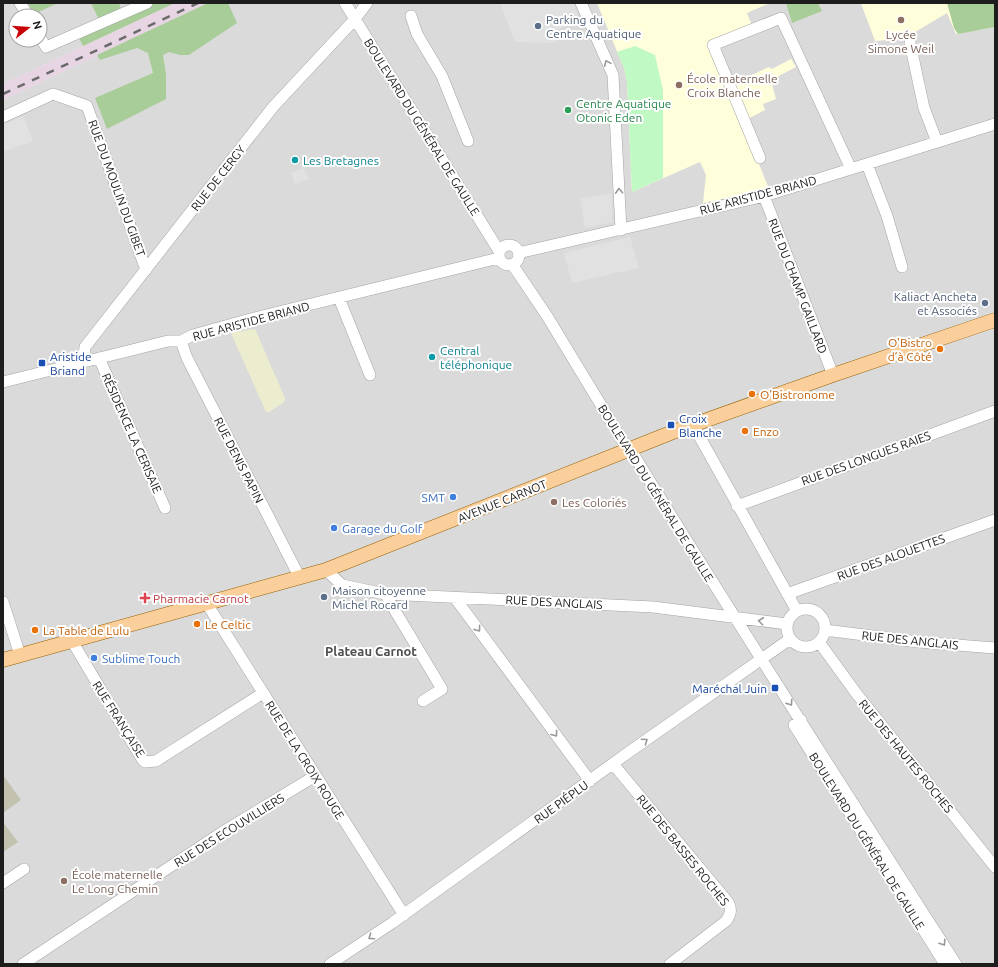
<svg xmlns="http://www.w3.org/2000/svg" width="998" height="967" viewBox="0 0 998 967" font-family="Ubuntu,sans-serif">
<rect width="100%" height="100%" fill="#eeeae3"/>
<path fill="#dbdada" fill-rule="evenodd" d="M3 3H175L3 84ZM16 16H40V40H16Z
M208 3H861L876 41 905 38 947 12 956 34 995 27V964H3V100Z"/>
<path fill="#e7d5e4" d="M175 3H208L3 100V84Z"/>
<path fill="#fffedb" d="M597 3H770L747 13 752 26 710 44 728 86 769 67 772 69 791 59 796 67 771 80 776 99 763 104 765 110 742 122 769 189 703 203 706 175 700 162 632 192 627 82 624 68Z
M861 3H995V27L956 34 947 13 905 38 875 41Z"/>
<path fill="#c3c2af" d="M3 775 21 800 3 813Z
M3 822 18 842 3 852Z"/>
<path fill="#ecedce" d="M255 329 285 398 284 402 269 412H266L231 333Z"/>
<path fill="#a9cd98" d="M28 3H58L34 14Z
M91 3H119L121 9 99 20Z
M154 3H175L83 46 79 38Z
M208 3H228L237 23 189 55H180L169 52 163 55 166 75V99L107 129 95 98 153 73 148 53 137 48 100 60 97 55Z
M786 3H818L822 11 792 23Z
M947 3H995V27L958 34 954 28Z"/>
<path fill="#c0f9c3" d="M635 46 655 55 663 90V178L632 192 627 82 624 68 617 52Z"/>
<path fill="#e1e1e1" d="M500 3H574L579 22 556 30 557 43 515 42Z
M23 116 33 141 3 152V125Z
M304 168 309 179 295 184 291 173Z
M612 193V222L585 228 580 199Z
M630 237 639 268 572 283 564 253Z"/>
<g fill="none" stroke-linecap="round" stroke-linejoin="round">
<g stroke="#a4a4a4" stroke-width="12">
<path id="minor" d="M20 3 28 16
M345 3 499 251
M581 3 613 75 621 230
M411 16 417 34 442 76 468 141
M40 37 46 47 147 3
M910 43 924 108 937 142
M3 117 53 94 87 106 146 270
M760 158 713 45 781 18 851 169
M867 164 887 216 902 267
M764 196 833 375
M499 255a10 10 0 1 1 20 0a10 10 0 1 1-20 0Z
M518 253 764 196 995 124
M512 264 547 316 624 443 635 457C740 628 848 796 956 964
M339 298 370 375
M181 341 187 358 300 578
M99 358 165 508
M83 362 85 347 273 107 355 19 367 3
M3 382 168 341H181L193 335 247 320 499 258
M693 425 797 611
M737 506 995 411
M326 570 342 585 385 594 653 607 787 624
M385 594 442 689 423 701
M787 594 995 520
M455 598 590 781
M3 602 20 655
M207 604 404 915
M787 628a19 19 0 1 1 38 0a19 19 0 1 1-38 0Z
M825 630 919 642 995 648
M72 641 142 759 145 762 156 761 263 693
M819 642 856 693 995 867
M801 720 794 725 945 964
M613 764 728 902C732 909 731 914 726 921L670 964
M3 883 24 869
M23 964 221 833 315 776
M330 964 392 923 629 752 790 639"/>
</g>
<g stroke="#956001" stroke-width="15">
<path id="major" d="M3 660 326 570 673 432 833 375 995 320"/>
</g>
<use href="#minor" stroke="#fff" stroke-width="11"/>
<use href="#major" stroke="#fbcf9b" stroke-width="14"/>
<path stroke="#6b6b6b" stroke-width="2.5" stroke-dasharray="8 8" stroke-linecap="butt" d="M3 94 198 3"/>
</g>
<defs><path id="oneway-chevron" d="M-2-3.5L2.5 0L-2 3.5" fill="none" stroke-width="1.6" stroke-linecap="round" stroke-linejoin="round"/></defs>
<g stroke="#999">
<use href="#oneway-chevron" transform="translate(607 63) rotate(-114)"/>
<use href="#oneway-chevron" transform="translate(619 191) rotate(-93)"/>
<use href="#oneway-chevron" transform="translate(761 621) rotate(-173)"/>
<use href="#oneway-chevron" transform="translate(478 629) rotate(54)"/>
<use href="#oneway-chevron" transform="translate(790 703) rotate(57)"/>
<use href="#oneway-chevron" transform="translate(555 734) rotate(54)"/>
<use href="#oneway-chevron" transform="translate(645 741) rotate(-35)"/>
<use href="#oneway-chevron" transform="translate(371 937) rotate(146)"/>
<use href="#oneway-chevron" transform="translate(943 943) rotate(57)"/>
</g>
<g fill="#8d6e63" stroke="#fff" stroke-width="1.5">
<circle cx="901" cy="20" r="4"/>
<circle cx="679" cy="85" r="4"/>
<circle cx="554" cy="502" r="4"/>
<circle cx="64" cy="881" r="4"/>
</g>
<g fill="#5c6f8a" stroke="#fff" stroke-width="1.5">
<circle cx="538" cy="26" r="4"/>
<circle cx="985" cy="303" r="4"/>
<circle cx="324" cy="597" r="4"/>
</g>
<circle fill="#2e9e5b" stroke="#fff" stroke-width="1.5" cx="568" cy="110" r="4"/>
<g fill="#0f9aa8" stroke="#fff" stroke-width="1.5">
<circle cx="295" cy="160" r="4"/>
<circle cx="432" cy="357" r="4"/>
</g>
<g fill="#e8710a" stroke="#fff" stroke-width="1.5">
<circle cx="940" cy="349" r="4"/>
<circle cx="752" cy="394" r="4"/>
<circle cx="745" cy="431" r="4"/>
<circle cx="197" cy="624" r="4"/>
<circle cx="35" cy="630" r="4"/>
</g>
<g fill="#1a4fb4" stroke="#fff" stroke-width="1.5">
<rect x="38" y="359" width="8" height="8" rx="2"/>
<rect x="667" y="421" width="8" height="8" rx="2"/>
<rect x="771" y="684" width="8" height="8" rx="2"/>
</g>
<g fill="#3f7fe0" stroke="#fff" stroke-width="1.5">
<circle cx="453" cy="497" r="4"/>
<circle cx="334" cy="528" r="4"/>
<circle cx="94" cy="658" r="4"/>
</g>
<path fill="#e0444e" stroke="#fff" stroke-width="1.5" d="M143 592h4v4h4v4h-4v4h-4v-4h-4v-4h4z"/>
<g text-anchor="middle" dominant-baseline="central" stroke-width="4" stroke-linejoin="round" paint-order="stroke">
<g font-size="12" fill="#4e5e75" stroke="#fff" text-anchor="start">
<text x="546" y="19">Parking du<tspan x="546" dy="14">Centre Aquatique</tspan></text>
<text x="977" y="296" text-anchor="end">Kaliact Ancheta<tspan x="977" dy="14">et Associés</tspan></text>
<text x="332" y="590">Maison citoyenne<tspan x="332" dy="14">Michel Rocard</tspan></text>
</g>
<g font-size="12" fill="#785e54" stroke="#fff" text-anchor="start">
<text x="901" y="34" text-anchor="middle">Lycée<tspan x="901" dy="14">Simone Weil</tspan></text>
<text x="687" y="78">École maternelle<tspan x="687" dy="14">Croix Blanche</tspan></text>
<text x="562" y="502">Les Coloriés</text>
<text x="72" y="874">École maternelle<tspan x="72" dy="14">Le Long Chemin</tspan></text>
</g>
<g font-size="12" fill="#27864d" stroke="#fff" text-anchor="start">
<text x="576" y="103">Centre Aquatique<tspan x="576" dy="14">Otonic Eden</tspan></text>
</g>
<g font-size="12" fill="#1d1d1d" stroke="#fff">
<text transform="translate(422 127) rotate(58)">BOULEVARD DU GÉNÉRAL DE GAULLE</text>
<text transform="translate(218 178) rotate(-52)">RUE DE CERGY</text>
<text transform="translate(117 188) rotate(70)">RUE DU MOULIN DU GIBET</text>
<text transform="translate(758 195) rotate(-15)">RUE ARISTIDE BRIAND</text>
<text transform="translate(798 286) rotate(69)">RUE DU CHAMP GAILLARD</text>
<text transform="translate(251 321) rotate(-15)">RUE ARISTIDE BRIAND</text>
<text transform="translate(132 433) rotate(66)">RÉSIDENCE LA CERISAIE</text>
<text transform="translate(866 458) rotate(-20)">RUE DES LONGUES RAIES</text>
<text transform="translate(239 460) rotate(63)">RUE DENIS PAPIN</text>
<text transform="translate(656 493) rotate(58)">BOULEVARD DU GÉNÉRAL DE GAULLE</text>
<text transform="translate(502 501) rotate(-22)">AVENUE CARNOT</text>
<text transform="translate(891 557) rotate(-20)">RUE DES ALOUETTES</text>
<text transform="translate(554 602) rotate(3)">RUE DES ANGLAIS</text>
<text transform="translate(910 640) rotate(6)">RUE DES ANGLAIS</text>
<text transform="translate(119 719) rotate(58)">RUE FRANÇAISE</text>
<text transform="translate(906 756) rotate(51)">RUE DES HAUTES ROCHES</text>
<text transform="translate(305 760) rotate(58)">RUE DE LA CROIX ROUGE</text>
<text transform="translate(561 802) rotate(-36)">RUE PIÉPLU</text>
<text transform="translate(229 830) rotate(-32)">RUE DES ECOUVILLIERS</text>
<text transform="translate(867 841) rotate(58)">BOULEVARD DU GÉNÉRAL DE GAULLE</text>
<text transform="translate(683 850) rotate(51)">RUE DES BASSES ROCHES</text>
</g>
<g font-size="12" fill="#0d838f" stroke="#fff" text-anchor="start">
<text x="303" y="160">Les Bretagnes</text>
<text x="440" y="350">Central<tspan x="440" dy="14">téléphonique</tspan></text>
</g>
<g font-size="12" fill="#c56008" stroke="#fff" text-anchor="start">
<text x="932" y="342" text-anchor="end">O'Bistro<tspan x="932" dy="14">d’à Côté</tspan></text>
<text x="760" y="394">O'Bistronome</text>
<text x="753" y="431">Enzo</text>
<text x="205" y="624">Le Celtic</text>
<text x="43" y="630">La Table de Lulu</text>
</g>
<g font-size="12" fill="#164399" stroke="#fff" text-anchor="start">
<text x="50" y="356">Aristide<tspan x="50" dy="14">Briand</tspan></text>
<text x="679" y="418">Croix<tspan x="679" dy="14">Blanche</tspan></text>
<text x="767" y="688" text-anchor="end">Maréchal Juin</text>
</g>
<g font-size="12" fill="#366cbe" stroke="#fff" text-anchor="start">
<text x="445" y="497" text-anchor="end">SMT</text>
<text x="342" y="528">Garage du Golf</text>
<text x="102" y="658">Sublime Touch</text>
</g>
<g font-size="12" fill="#be3a42" stroke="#fff" text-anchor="start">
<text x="153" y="598">Pharmacie Carnot</text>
</g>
<g font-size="13" font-weight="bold" fill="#505050" stroke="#fff">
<text x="371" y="651">Plateau Carnot</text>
</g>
</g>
<rect width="998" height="967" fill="none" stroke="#1d1d1d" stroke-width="8"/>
<g transform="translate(28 28) rotate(73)"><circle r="19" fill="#ffffff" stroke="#a5a5a5"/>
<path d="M0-3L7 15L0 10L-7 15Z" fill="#c80207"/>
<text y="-6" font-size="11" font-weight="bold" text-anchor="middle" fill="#1d1d1d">N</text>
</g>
</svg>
